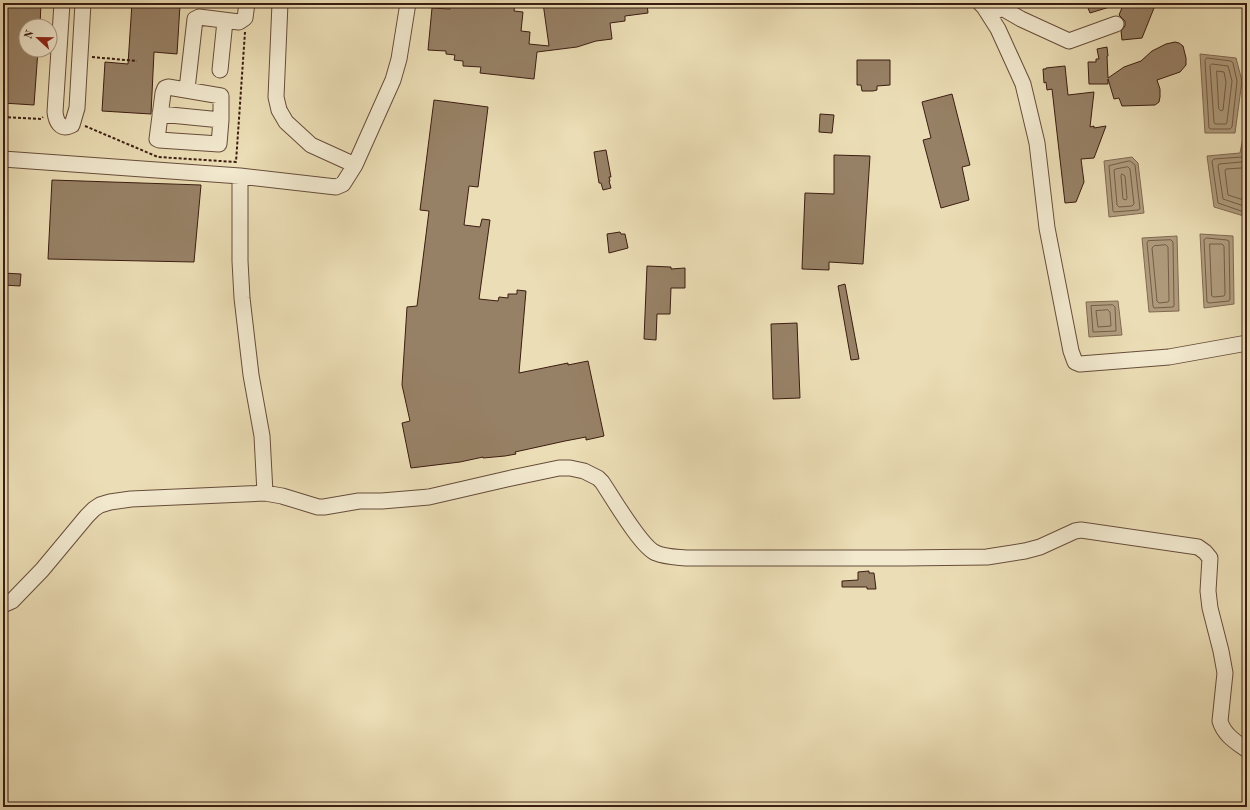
<svg xmlns="http://www.w3.org/2000/svg" width="1250" height="810" viewBox="0 0 1250 810" font-family="'Old Standard TT',serif">
<rect width="100%" height="100%" fill="#ebddb5"/>
<filter id="stains"><feTurbulence type="fractalNoise" baseFrequency=".005" numOctaves="4"/><feColorMatrix values="0 0 0 0 .2 0 0 0 0 .09 0 0 0 0 .02 0 0 0 .5 -.17"/></filter>
<radialGradient id="worn" r=".72"><stop offset=".6" stop-color="#630" stop-opacity="0"/><stop offset="1" stop-color="#630" stop-opacity=".3"/></radialGradient>
<path fill="#af9c7d" stroke="#816952" d="M1200 54 1236 58 1242 81 1235 133H1205Z
M1247 118V217L1214 207 1207 156 1240 153Z
M1132 157 1138 163 1144 213 1109 217 1104 161Z
M1200 234 1233 236 1234 304 1204 308Z
M1177 236 1179 311 1149 312 1142 238Z
M1118 301 1122 335 1089 337 1086 302Z"/>
<g fill="none" stroke-linecap="round" stroke-linejoin="round">
<path stroke="#755c47" stroke-width="1" d="M1207 58 1231 61 1233 63 1237 81 1232 127 1230 129H1211L1209 128 1205 61Z
M1212 64 1228 66 1232 81 1227 122 1226 124H1215L1214 122 1210 66Z
M1217 71 1224 72 1226 82 1223 110 1221 111 1219 109Z
M1247 138 1244 154 1242 157 1214 159 1212 161 1218 203 1247 213
M1247 159 1241 162 1219 164 1218 166 1223 199 1247 207
M1130 161 1135 165 1140 209 1138 210 1114 212 1113 211 1109 166Z
M1247 166 1241 168 1226 169 1225 171 1228 195 1247 201
M1128 167 1130 169 1134 204 1132 206 1119 207 1117 205 1114 170 1116 169Z
M1122 174 1125 176 1127 198 1126 200 1123 199 1121 176Z
M1207 238 1227 240 1229 241 1230 299 1229 301 1209 303 1207 302 1204 240Z
M1171 240 1173 242 1174 306 1173 307 1154 308 1153 306 1147 243 1148 241Z
M1210 244H1222L1224 246 1225 294 1224 296 1214 297 1212 296Z
M1166 245 1168 247 1169 301 1168 302 1159 303 1157 301 1152 248 1154 246Z
M1113 305 1115 307 1116 331 1093 332 1091 306Z
M1108 310 1110 312 1111 326 1098 327 1096 311Z"/>
</g>
<path fill="#978166" stroke="#3b1d11" d="M3 3H41L40 26H26V50H38L34 105 3 103Z
M132 3 180 5 177 54 154 52 151 114 102 111 105 62 128 64Z
M459 3H515L514 11 523 12 521 31 530 32 529 44 549 46 543 3H647L648 13 625 16V21L610 23 612 39 596 41 577 47 537 52 534 79 480 73 481 67 463 66V61L454 60 455 55 446 54V51L428 50 432 8 450 9V5L459 6Z
M1086 3H1115L1116 5 1090 13Z
M1124 3H1156L1142 38 1122 40 1121 31 1125 26V21L1119 15Z
M1175 42 1179 43 1183 46 1186 58V65L1180 72 1157 80 1160 89V97L1159 102 1155 105 1122 106 1119 98 1114 99 1108 79V84H1089L1088 62H1096V59H1099L1097 49 1107 47 1108 56H1107L1108 78 1124 67 1141 61 1152 51 1166 44Z
M857 60H890V85L877 86V90L873 91H862L861 85H857Z
M1065 66 1068 95 1094 92 1090 127 1094 126V128L1106 126 1094 158 1081 159 1084 182 1076 202 1065 203 1052 89 1047 90 1046 82 1044 83 1043 69H1046V68Z
M952 94 970 165 962 167 969 200 941 208 923 140 931 138 922 102Z
M434 100 488 107 478 187 469 186 464 225 480 227 482 219 490 220 479 299 498 301 499 297 508 298V294H517V290L526 291 519 373 568 363V365L588 361 604 436 586 440V437L565 441 515 452 516 454 505 456 483 458V457L460 462 411 468 402 423 410 421 402 385 407 307 417 306 429 211 420 210Z
M820 114 834 115 832 133 819 132Z
M606 150 611 177H609L610 181H609L611 188 603 190 601 183H599L594 152Z
M834 155 870 156 863 264 829 262V270L802 269 805 193 834 194Z
M52 180 201 185 194 262 48 259Z
M620 232 621 234H625L628 248 609 253 607 234Z
M647 266 671 267V269L685 268V288H671L670 314H657L656 340 644 339Z
M3 273 21 274 20 286 3 285Z
M845 284 859 359 851 360 838 286Z
M797 323 800 398 773 399 771 324Z
M869 571V573H874L876 589H867V587H842V581L858 580V572Z"/>
<g fill="none" stroke-linecap="round" stroke-linejoin="round">
<g stroke="#674d3a" stroke-width="17">
<path id="minor" d="M62 3 55 112C56 121 60 131 72 125L77 108 83 3
M280 3 276 97 279 110 286 122 311 145 355 165
M980 3 984 7 998 29 1023 84 1037 143 1047 228 1071 351 1075 362 1080 364 1169 357 1247 343
M989 15 1002 8 1021 19 1069 41 1116 24
M220 70 225 21
M168 87 221 96V120L219 144 159 140 157 139 163 93 165 88Z
M187 89 195 19 199 17 239 22 245 18 247 3
M160 114 221 120
M3 159 240 176 336 187 343 184 355 165 393 80 399 59 408 3
M240 176V261L242 298 251 375 262 436 265 493
M3 605 12 601 42 570 87 516 94 509 100 505 110 502 131 499 265 493 282 496 318 507H324L359 501H382L429 497 507 479 559 468H570L584 471 598 478 602 482C613 498 641 547 656 553 665 557 676 557 686 558H903L987 557 1025 551 1040 547 1075 531 1081 530 1198 547 1205 552 1210 558 1208 591 1210 608 1221 651 1225 673 1220 721C1224 735 1236 742 1247 750"/>
</g>
<path stroke="#3b1d11" stroke-width="2" stroke-dasharray="3 2" stroke-linecap="butt" d="M92 57 137 61
M3 117 41 119 43 117
M85 126 158 157 236 162 245 32"/>
<use href="#minor" stroke="#f2e9cf" stroke-width="15"/>
</g>
<rect width="1250" height="810" fill="none" stroke="#ebddb5" stroke-width="16"/>
<rect x="4" y="4" width="1242" height="802" fill="none" stroke="#3b1d11" stroke-width="2"/>
<rect x="8" y="8" width="1234" height="794" fill="none" stroke="#3b1d11"/>
<g transform="translate(38 38) rotate(292)"><circle r="19" fill="#f2e9cf" stroke="#a99783"/>
<path d="M0-3L7 15L0 10L-7 15Z" fill="#8f2418"/>
<text y="-6" font-size="11" font-weight="bold" text-anchor="middle" fill="#3b1d11">N</text>
</g>
<rect width="100%" height="100%" filter="url(#stains)"/>
<rect width="100%" height="100%" fill="url(#worn)"/>
</svg>
